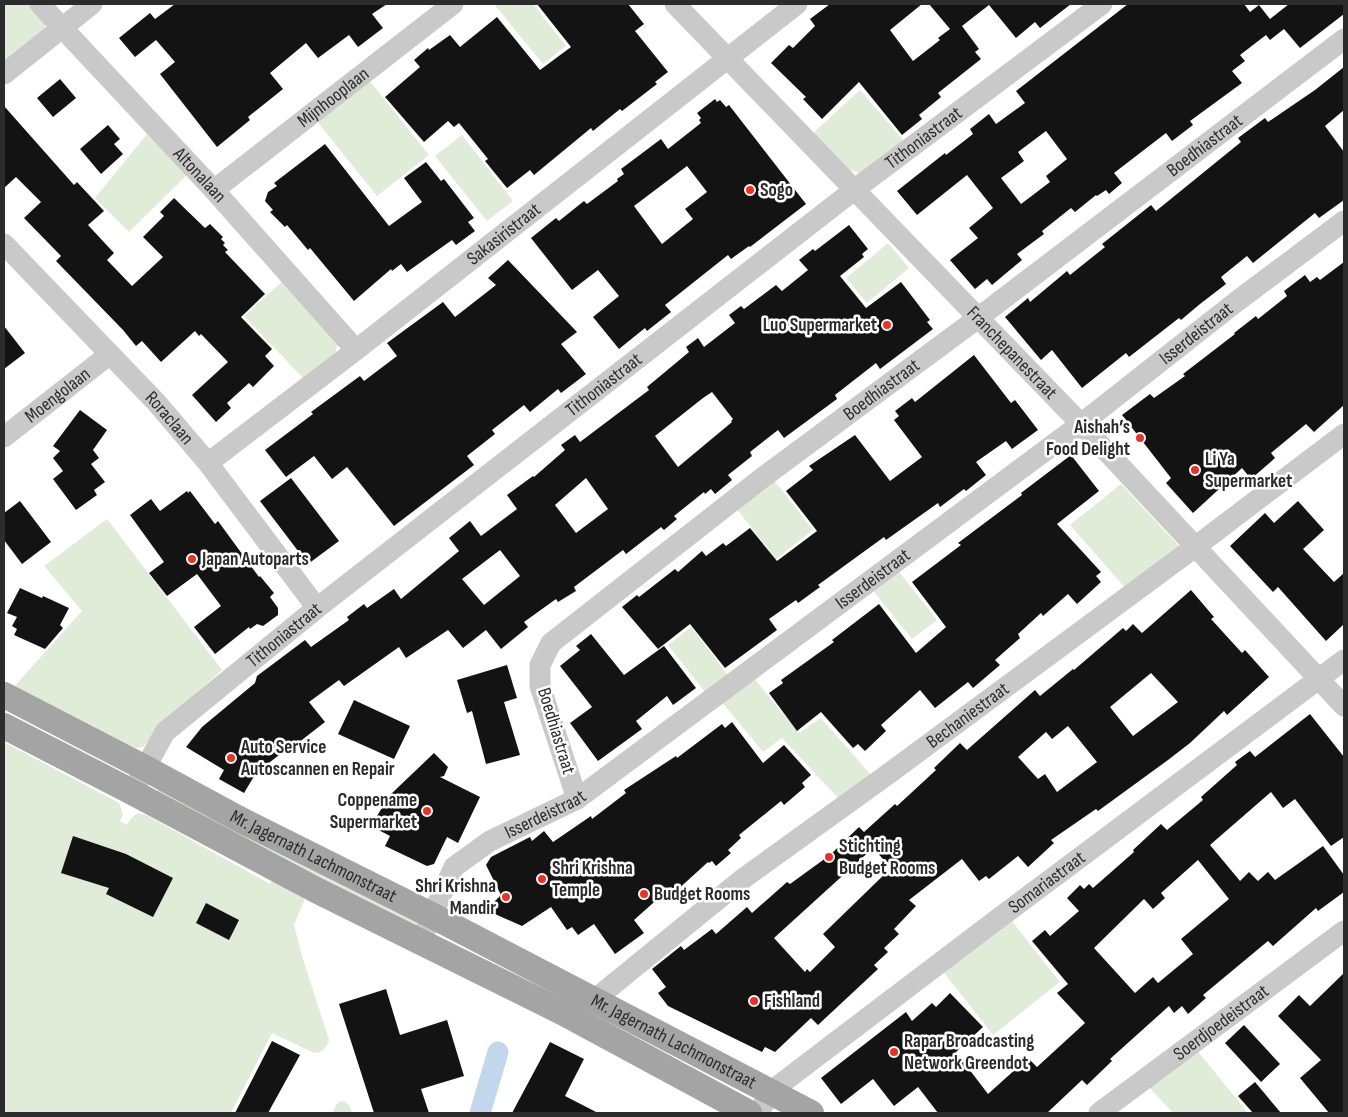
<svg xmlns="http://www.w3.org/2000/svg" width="1348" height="1117" viewBox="0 0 1348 1117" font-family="'Sofia Sans Condensed',sans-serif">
<rect width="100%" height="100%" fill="#fff"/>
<path fill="#e0ebd8" d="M4 4H29L44 19 46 29 4 64Z
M494 4H533L566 46 543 64Z
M368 79 429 155 377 196 316 120Z
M860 90 905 142 863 173C846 175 825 145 813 133Z
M147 134 188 174 129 232 95 198Z
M462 135 513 201 487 221 435 156Z
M888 243 909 268 867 303 846 278Z
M284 280 338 344 335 353 303 378 244 316Z
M773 479 813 530 776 559 736 508Z
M1121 484 1179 546 1174 556 1127 590 1070 525Z
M107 519 222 670 162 724 143 747 137 748 130 746 12 689 82 611 44 566Z
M896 568 937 620 912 639 871 588Z
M691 627 731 679 708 696 668 645Z
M753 677 799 733 821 718 872 776 839 799 782 738 763 752 721 701Z
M4 742 119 803 123 815 120 821 127 825 131 818 138 813 148 816 270 884 273 879 303 896 304 901 294 925 302 956 329 1040C327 1047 324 1050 318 1053L312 1052 272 1033 231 1113H4Z
M157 787 417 922 415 926H411L158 793Z
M1008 916 1060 982 993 1035 941 969Z
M1195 1048 1248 1113H1173L1146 1084Z
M344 1101 349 1105 352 1113H332L338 1102Z"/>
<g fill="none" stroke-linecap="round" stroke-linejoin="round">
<path stroke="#c3d7ec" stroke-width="21" d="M480 1113 498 1052"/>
</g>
<path fill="#131313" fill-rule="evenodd" d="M175 4H387L372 14 383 28 358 47 349 35 318 58 306 43 270 73 283 89 248 117 250 120 217 147 160 74 175 62 156 40 135 57 119 38 150 13 155 19Z
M537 4H628L644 24 635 31 668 72 655 82 657 84 622 111 620 109 593 131 591 128 534 175 530 170 507 188 485 161 488 159 459 123 454 127 448 121 424 142 385 97 420 67 414 60 428 48 429 50 450 35 460 47 497 17 540 70 571 47Z
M830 4H922L890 30 913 61 940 40 938 38 950 29 929 4H1071L1040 28 1035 22 1016 38 989 5 962 26 979 49 975 52 981 59 938 93 941 97 919 115 922 119 902 135 859 82 822 119 803 99 806 97 771 63 789 45 793 48 815 26 810 19Z
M1128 4H1244L1250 12 1259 5 1270 19 1289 4H1344V14L1300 48 1284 29 1270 40 1266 35 1240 55 1245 61 1232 71 1242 83 1190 121 1193 125 1172 141 1166 133 1114 173 1122 183 1109 194 1106 190 1097 196 1096 195 1075 212 1071 208 1042 231 1044 234 1017 254 1022 260 992 285 987 279 975 289 950 260 978 238 969 228 993 208 967 175 917 215 897 191 945 153 946 155 973 134 970 129 989 114 996 124 1025 103 1016 91ZM1046 131 1067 159 1046 176 1050 182 1021 204 1001 178 1024 161 1018 152Z
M1344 67V110L1325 126 1344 152V200L1319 218 1315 213 1253 263 1247 256 1221 277 1226 284 1200 304 1181 320 1179 318 1129 357 1126 353 1082 388 1052 350 1041 360 1005 317 1028 298 1030 302 1067 271 1070 275 1105 247 1102 244 1151 205 1156 211 1241 142 1238 138 1265 118 1268 122 1315 90Z
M60 79 76 98 53 117 37 98Z
M715 99 717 102 720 100 726 107 729 105 806 204 750 247 749 246 731 259 728 255 665 305 671 312 647 331 645 328 619 349 593 317 619 296 598 270 572 290 531 238 556 218 559 221 584 201 587 204 618 181 617 179 624 174 621 169 661 139 668 149 701 123 699 120 701 118 697 113ZM687 166 707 192 685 209 693 219 662 244 634 206Z
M4 106 74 185 77 182 104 211 88 225 114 253 107 260 132 286 163 257 143 237 164 216 160 212 174 198 205 228 210 224 223 237 221 239 225 243 223 245 228 250 225 252 265 294 241 317 272 349 265 356 274 366 253 387 249 383 227 403 231 408 216 422 192 395 228 362 201 334 199 336 195 331 161 362 142 341 136 346 123 330 56 261 61 256 24 218 41 202 16 177 4 188Z
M108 125 120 139 114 144 123 154 101 174 80 149Z
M325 144 389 226 422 202 404 178 426 162 441 181 444 179 474 218 468 222 475 231 456 245 452 240 407 272 401 264 392 271 391 269 354 301 310 248 308 250 287 225 285 227 270 212 273 210 265 201 268 192 277 186 274 183Z
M849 225 868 249 862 254 864 257 840 276 866 308 901 282 930 320 927 322 933 329 880 369 876 363 835 395 837 399 784 438 778 430 750 452 752 456 728 475 732 480 715 494 711 489 705 494 704 492 674 516 677 519 664 530 661 527 626 554 623 550 574 587 576 591 558 602 556 599 524 622 528 627 501 649 486 630 463 648 448 630 406 658 399 647 344 686 339 680 309 702 325 722 298 743 297 741 265 766 266 768 253 778 244 793 219 779 224 770 186 747 202 727 255 683 257 676 305 640 311 647 349 620 347 617 364 604 367 608 394 589 401 599 459 551 449 538 470 521 481 536 517 509 507 495 533 476 534 477 565 450 561 445 575 435 580 442 649 390 647 387 689 352 686 347 698 338 704 347 735 323 729 315 741 306 744 309 776 285 782 291 808 270 799 260 813 249 815 251ZM712 392 733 419 731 421 732 422 678 467 655 436 703 398ZM586 478 608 509 576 533 555 505ZM500 550 520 576 484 605 462 579Z
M508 260 577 332 561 344 586 374 561 393 558 389 530 412 524 405 492 430 495 434 467 456 474 465 394 526 347 467 332 479 314 456 286 477 265 450 313 414 311 412 360 376 364 381 397 356 387 343 443 302 455 317 496 285 488 278Z
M1344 262V405L1314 432 1306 424 1271 453 1275 458 1251 479 1242 468 1193 513 1166 483 1171 478 1122 415 1150 394 1154 398 1185 376 1183 374 1235 334 1234 333 1256 316 1258 319 1287 296 1284 291 1305 275 1310 282 1317 277 1320 280Z
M4 326 25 353 4 369Z
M974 355 1011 403 1015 400 1038 430 1012 449 1006 441 976 462 986 475 966 491 964 489 940 507 938 503 886 540 884 537 818 585 820 587 798 603 796 600 769 619 777 630 725 668 690 624 658 649 622 607 637 595 639 597 675 569 678 572 702 551 706 556 723 543 726 546 750 528 777 561 817 531 786 491 813 470 809 466 855 435 890 481 922 457 894 420 899 416 895 411 912 398 915 402Z
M80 410 107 430 93 450 99 458 91 464 105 482 94 490 97 495 76 510 53 479 63 471 53 458 60 451 53 446Z
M1071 455 1099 491 1057 524 1101 572 1096 576 1101 582 1077 604 1068 594 1043 616 1041 613 1018 634 1020 638 995 660 1000 665 973 688 968 682 935 708 920 690 881 725 886 731 865 751 858 744 853 748 821 712 797 731 769 693 783 683 781 680 834 642 832 640 879 604 916 653 946 627 912 582 961 545 958 543 1022 495 1021 493Z
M291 478 339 541 308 564 260 501Z
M187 491 188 493 190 491 215 524 218 521 259 577 260 576 274 593 270 597 278 608V615L263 626 257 624 250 629 249 627 215 654 194 627 221 606 197 574 167 596 149 573 164 562 130 515 151 499 160 511Z
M20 501 51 542 22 564 4 540V513Z
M1298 501 1324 530 1303 549 1334 582 1344 573V624L1326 641 1278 587 1273 592 1230 546 1265 513 1274 523Z
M20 588 42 598 43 596 69 608 60 625 63 628 45 649 14 635 17 629 12 626 17 617 7 613Z
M1191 590 1214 617 1211 619 1242 653 1245 650 1269 677 1227 715 1224 711 1190 743 1168 760 1098 811 1096 809 1051 840 1054 843 1028 867 1018 856 989 879 986 876 979 881 962 859 909 900 916 906 894 929 899 934 884 948 888 952 874 965 878 969 818 1025 811 1018 775 1052 765 1047 762 1052 668 1006 658 993 666 987 652 969 681 946 684 950 712 929 716 934 747 907 752 913 787 882 790 884 830 855 859 827 864 832 895 804 897 806 936 770 934 768 960 743 967 750 1035 690 1040 696 1073 669 1074 670 1123 628 1126 631 1133 624 1142 633ZM1151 673 1178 702 1133 736 1110 707ZM1068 726 1097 762 1057 792 1045 774 1038 779 1018 757 1046 732 1052 739ZM873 848 891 868 823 934 835 947 810 972 807 969 805 972 774 938Z
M591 634 624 675 664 646 696 688 673 705 667 696 636 721 642 729 598 761 570 723 592 707 560 666 580 650 576 646Z
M507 665 517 698 504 702 520 755 486 764 472 711 467 713 457 680Z
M354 700 410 726 394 759 338 734Z
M1310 714 1344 757V837L1331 846 1295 799 1283 808 1271 792 1210 845 1240 881 1249 872 1258 881 1268 872 1275 880 1323 846 1344 875V892L1318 911 1316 908 1273 946 1268 941 1203 995 1206 998 1188 1014 1182 1006 1174 1013 1169 1006 1110 1059 1112 1061 1087 1085 1082 1080 1047 1113H938L918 1087 894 1106 873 1079 841 1104 821 1078 906 1012 912 1021 932 1003 936 1007 950 993 983 1027 956 1052 988 1094 1028 1058 1037 1067 1085 1023 1057 993 1068 984 1032 941 1045 930 1050 936 1079 911 1067 898 1080 885 1084 889 1089 884 1093 888 1134 852 1133 850 1161 824 1167 830 1203 800 1201 797 1237 765 1235 762 1250 751 1255 757ZM1198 860 1229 899 1181 939 1193 954 1158 983 1153 977 1135 993 1094 948 1144 899 1153 909 1165 898 1161 893Z
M732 722 763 763 784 745 811 775 802 783 805 787 784 805 781 801 739 835 741 838 728 850 731 853 716 866 712 861 709 863 708 862 675 892 671 887 634 920 644 933 615 954 594 924 578 935 572 927 567 930 551 907 522 926 486 910 501 895 486 865 491 857 530 837 532 841 544 831 553 842 591 816 592 819 626 793 624 790 676 756 677 758 722 724 725 728Z
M434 753 448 767 444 776 440 777 480 797 458 843 447 837 434 864 427 866 385 846 390 836 371 826 389 796Z
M73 836 126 854 173 878 153 917 106 894 109 888 61 873Z
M206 903 239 920 229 940 196 923Z
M1344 973V1113H1329L1300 1078 1321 1060 1278 1016 1299 995 1310 1006Z
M386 989 400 1035 447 1020 464 1076 421 1089 429 1113H374L339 1004Z
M1244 1025 1280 1064 1261 1082 1225 1043Z
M272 1041 300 1055 268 1113H235Z
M550 1042 584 1059 565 1096 598 1113H512Z
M1255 1082 1281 1113H1253L1238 1096Z"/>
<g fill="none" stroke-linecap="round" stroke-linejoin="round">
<g stroke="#c9c9c9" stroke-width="21">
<path id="s1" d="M40 4 214 190 356 350"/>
<path id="s2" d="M675 4 1081 424 1344 706"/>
<path d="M4 74 92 4"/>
<path id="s3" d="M214 190 453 4"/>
<path id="s4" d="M4 244 156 402 208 463 317 608"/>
<path id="s5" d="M4 437 110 354"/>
<path id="s6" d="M208 463 356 350 797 4"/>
<path id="s7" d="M132 792 165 732 317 608 854 190 1102 4"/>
<path id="s8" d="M577 799 540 686V665L551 643 762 478 978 318 1344 39"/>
<path id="s9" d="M420 942 454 867 490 841 577 799 1081 424 1236 302 1344 221"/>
<path id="s10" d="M594 1000 744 878 891 772 1195 547 1344 434"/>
<path id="s11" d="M759 1113 770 1092 995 921 1344 660"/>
<path id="s12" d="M1099 1113 1344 931"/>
</g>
<g stroke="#a4a4a4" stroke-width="26">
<path id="s13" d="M4 695 145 768 239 819 433 916 811 1113"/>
<path d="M4 726 132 792 318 891 564 1013 749 1113"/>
</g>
</g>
<g fill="#eb3126" stroke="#fff" stroke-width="2">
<circle cx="750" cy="190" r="5"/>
<circle cx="887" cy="325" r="5"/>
<circle cx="1140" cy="438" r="5"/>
<circle cx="1195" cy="470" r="5"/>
<circle cx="192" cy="559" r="5"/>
<circle cx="231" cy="758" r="5"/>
<circle cx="427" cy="811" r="5"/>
<circle cx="829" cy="857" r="5"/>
<circle cx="542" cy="879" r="5"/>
<circle cx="644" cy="894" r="5"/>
<circle cx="506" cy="897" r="5"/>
<circle cx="754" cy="1001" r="5"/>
<circle cx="894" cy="1052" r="5"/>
</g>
<g text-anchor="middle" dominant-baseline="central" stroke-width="5" stroke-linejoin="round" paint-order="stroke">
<g font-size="19" fill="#2c2c2c" stroke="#fff">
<text stroke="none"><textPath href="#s3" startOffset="151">Mijnhooplaan</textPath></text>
<text stroke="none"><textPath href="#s7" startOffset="1032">Tithoniastraat</textPath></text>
<text stroke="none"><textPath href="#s8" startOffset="986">Boedhiastraat</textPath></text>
<text stroke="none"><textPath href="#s1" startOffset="234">Altonalaan</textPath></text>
<text stroke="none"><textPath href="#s6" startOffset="374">Sakasiristraat</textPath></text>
<text stroke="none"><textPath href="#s9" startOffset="998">Isserdeistraat</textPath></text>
<text stroke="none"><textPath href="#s2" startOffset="485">Franchepanestraat</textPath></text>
<text stroke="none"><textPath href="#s7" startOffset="628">Tithoniastraat</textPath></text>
<text stroke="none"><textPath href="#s8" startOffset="581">Boedhiastraat</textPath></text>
<text stroke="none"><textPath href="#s5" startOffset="68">Moengolaan</textPath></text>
<text stroke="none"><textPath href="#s4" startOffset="240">Roraclaan</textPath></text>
<text stroke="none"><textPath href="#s9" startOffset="592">Isserdeistraat</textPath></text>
<text stroke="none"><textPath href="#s7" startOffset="222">Tithoniastraat</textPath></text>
<text stroke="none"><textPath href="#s10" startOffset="470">Bechaniestraat</textPath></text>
<text transform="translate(556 731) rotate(73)">Boedhiastraat</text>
<text stroke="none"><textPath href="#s9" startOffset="188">Isserdeistraat</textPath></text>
<text stroke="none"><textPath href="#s13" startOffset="349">Mr. Jagernath Lachmonstraat</textPath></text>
<text stroke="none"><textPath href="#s11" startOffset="371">Somariastraat</textPath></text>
<text stroke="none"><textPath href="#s12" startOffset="152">Soerdjoedeistraat</textPath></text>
<text stroke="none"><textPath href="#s13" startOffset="754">Mr. Jagernath Lachmonstraat</textPath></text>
</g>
<g font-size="19" font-weight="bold" fill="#2c2c2c" stroke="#fff" text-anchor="start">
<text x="760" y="190">Sogo</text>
<text x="877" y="325" text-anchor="end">Luo Supermarket</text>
<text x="1130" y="427" text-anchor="end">Aishah’s<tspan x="1130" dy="22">Food Delight</tspan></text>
<text x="1205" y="459">Li Ya<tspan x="1205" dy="22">Supermarket</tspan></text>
<text x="202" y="559">Japan Autoparts</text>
<text x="241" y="747">Auto Service<tspan x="241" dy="22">Autoscannen en Repair</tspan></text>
<text x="417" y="800" text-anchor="end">Coppename<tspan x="417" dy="22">Supermarket</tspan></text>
<text x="839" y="846">Stichting<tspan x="839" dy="22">Budget Rooms</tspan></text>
<text x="552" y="868">Shri Krishna<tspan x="552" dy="22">Temple</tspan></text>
<text x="496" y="886" text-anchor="end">Shri Krishna<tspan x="496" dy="22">Mandir</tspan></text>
<text x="654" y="894">Budget Rooms</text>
<text x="764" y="1001">Fishland</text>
<text x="904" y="1041">Rapar Broadcasting<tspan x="904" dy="22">Network Greendot</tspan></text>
</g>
</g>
<rect width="1348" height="1117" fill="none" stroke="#2c2c2c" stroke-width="10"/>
</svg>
